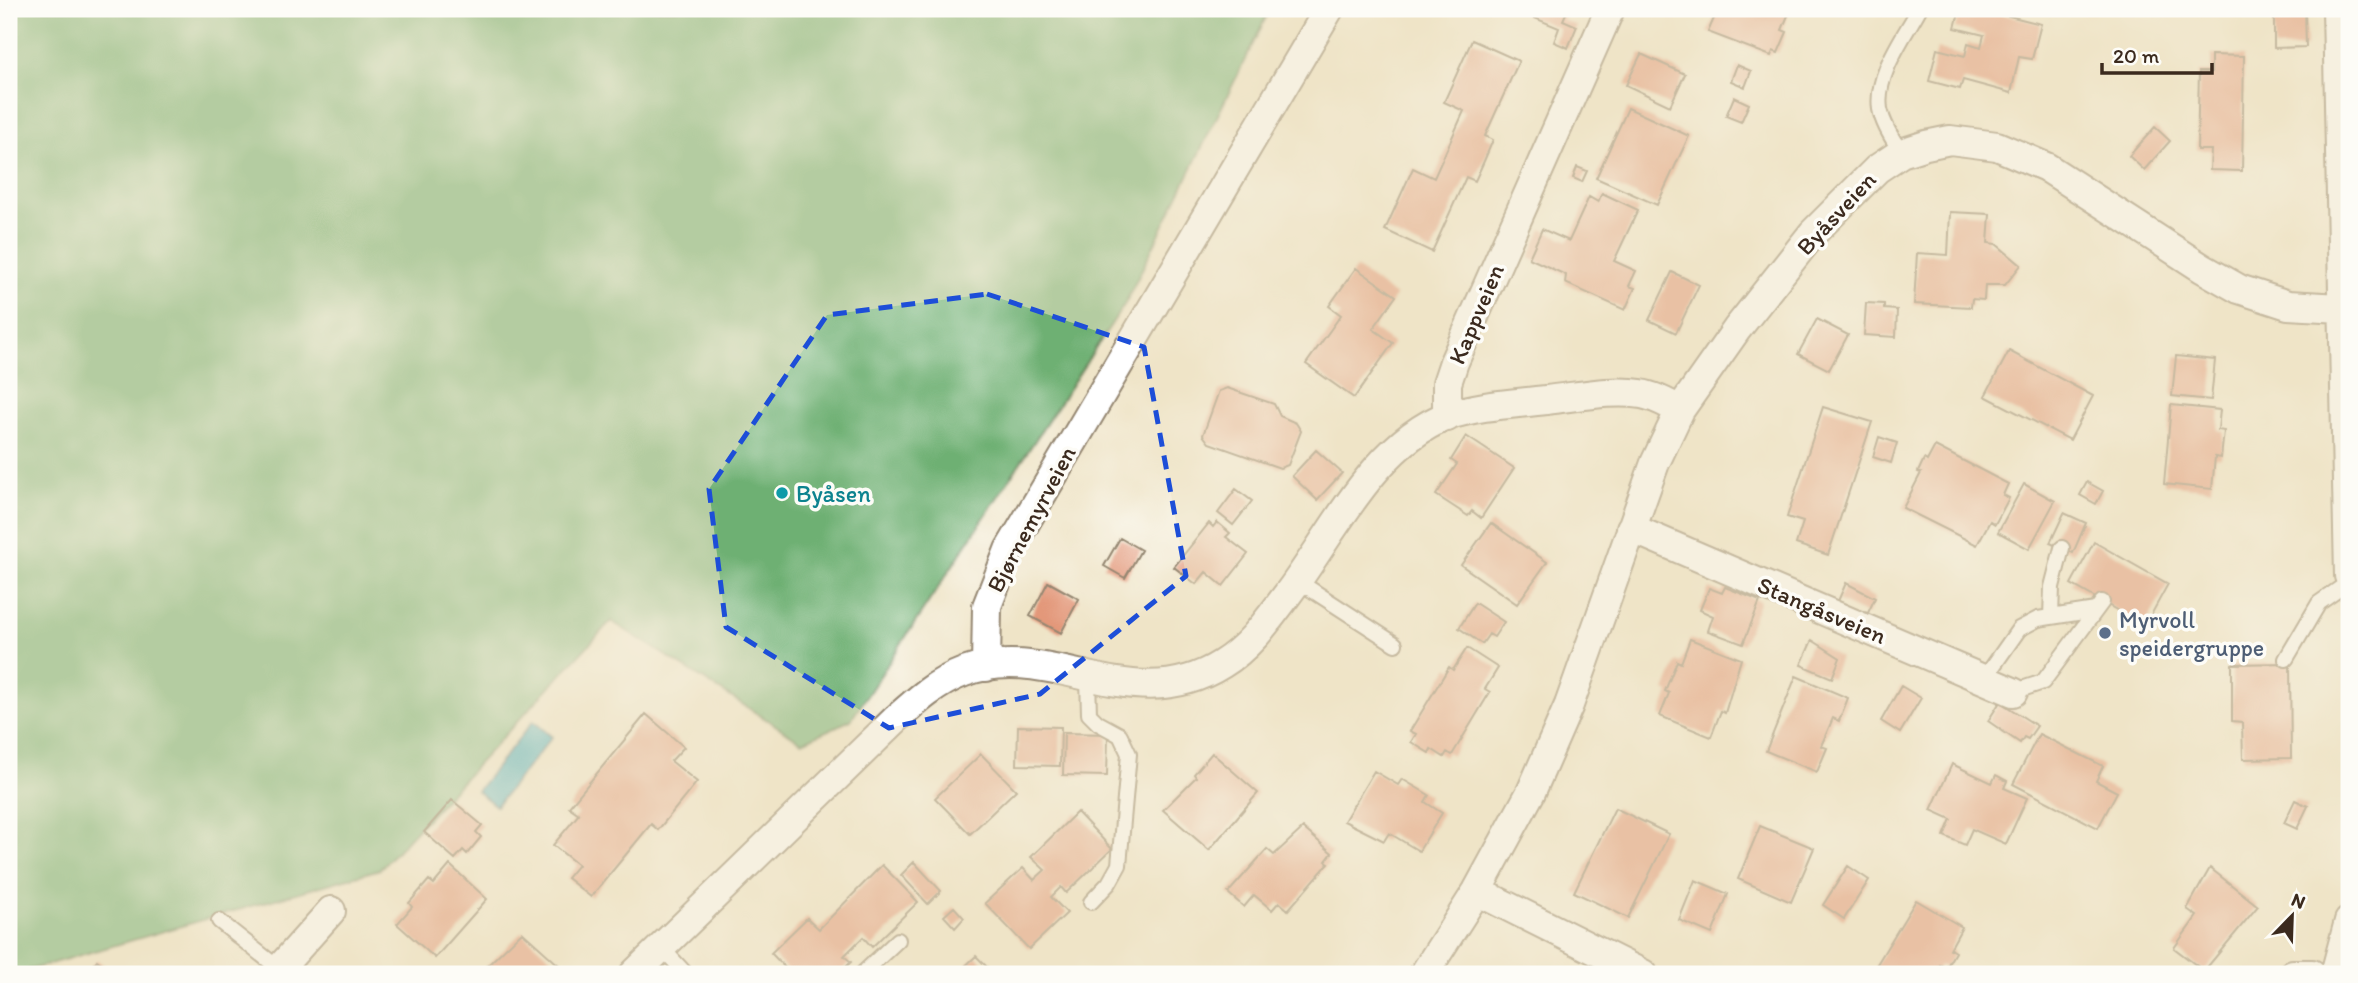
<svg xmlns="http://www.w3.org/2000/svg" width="2358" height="983" viewBox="0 0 2358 983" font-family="Itim,sans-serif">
<rect width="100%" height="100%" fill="#fdfcf7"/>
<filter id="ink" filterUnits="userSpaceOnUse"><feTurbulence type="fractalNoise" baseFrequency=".0143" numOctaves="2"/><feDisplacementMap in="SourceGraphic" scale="14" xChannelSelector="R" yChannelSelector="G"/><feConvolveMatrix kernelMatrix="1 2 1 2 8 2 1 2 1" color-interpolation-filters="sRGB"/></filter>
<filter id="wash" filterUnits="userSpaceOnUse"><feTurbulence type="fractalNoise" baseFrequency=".00686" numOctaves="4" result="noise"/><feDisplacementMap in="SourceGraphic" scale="28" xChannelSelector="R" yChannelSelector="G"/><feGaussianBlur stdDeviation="1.57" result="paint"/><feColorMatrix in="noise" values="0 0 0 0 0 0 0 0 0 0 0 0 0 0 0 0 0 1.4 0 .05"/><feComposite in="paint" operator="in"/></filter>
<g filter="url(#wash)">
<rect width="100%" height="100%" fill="#efe4c7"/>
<path fill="#6eb073" stroke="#546d48" stroke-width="2" d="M9 9H1270L1126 302 851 720 802 742 611 621 380 869 15 974H9Z"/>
<path fill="#41acc0" stroke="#3e6b6f" stroke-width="2" d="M533 721 552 737 496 806 477 791Z"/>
<g id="blocks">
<path fill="#e3987a" d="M1513 9H1568L1563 20 1577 26 1568 48 1554 42 1559 28Z
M1718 9H1739L1752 14 1755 9H1780L1789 13 1782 30 1787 32 1778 53 1773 51 1771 56 1708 32Z
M1960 9H1994L1993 12 2041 24 2032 59 2019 57 2011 93 1963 80 1960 89 1929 81 1937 49 1965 56 1968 43 1981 47 1984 35 1955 28Z
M2274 9H2305L2306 47 2274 48Z
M1472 40 1519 61 1485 136 1493 140 1484 161 1475 181 1466 177 1432 252 1385 230 1413 168 1434 178 1464 111 1444 102Z
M1641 54 1685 74 1670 106 1626 85Z
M2211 55 2244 56 2242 171 2210 170 2211 150H2197L2199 72H2211Z
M1737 65 1751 71 1745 87 1731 81Z
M1734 97 1749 104 1741 122 1726 116Z
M1628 108 1689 136 1657 205 1596 178Z
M2155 127 2170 141 2144 170 2129 156Z
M1577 167 1587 171 1582 182 1573 178Z
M1602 193 1638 210 1614 261 1636 271 1629 286 1635 288 1625 310 1565 283 1566 275 1529 258 1542 229 1569 241 1589 197 1598 202Z
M1950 212 1990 214 1988 243 1996 244 2021 265 2005 285H1985L1984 300 1972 299 1971 307 1914 304 1917 253 1948 255Z
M1356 268 1396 296 1373 329 1393 343 1354 398 1306 364 1341 315 1329 306Z
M1672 272 1699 285 1676 333 1649 320Z
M1866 303 1884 304V309L1897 310 1896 337 1864 335Z
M1817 319 1848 335 1829 370 1798 354Z
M2009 351 2093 396 2070 440 1985 396Z
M2176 356 2215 360 2211 400 2172 396Z
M1227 388 1274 404 1280 416 1296 423 1301 431 1288 465 1280 468 1209 443 1203 435 1219 391Z
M2171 405 2220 410 2218 430 2224 431 2221 458 2215 457 2212 489 2164 484Z
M1823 407 1872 422 1828 555 1796 544 1803 522 1787 517Z
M1466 436 1514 468 1481 518 1472 511 1468 516 1436 495 1457 464 1451 460Z
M1879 437 1897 443 1891 463 1873 457Z
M1935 446 2008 484 2003 495 2009 498 1995 524 1990 521 1977 545 1903 508 1921 473 1918 472 1924 459 1927 461Z
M1316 450 1342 473 1317 500 1292 476Z
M2087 482 2103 491 2096 504 2080 495Z
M2024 484 2055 501 2029 549 1998 532Z
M1236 489 1252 501 1233 525 1218 513Z
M2064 513 2086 523 2073 553 2050 543Z
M1217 522 1230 533 1226 537 1248 554 1223 586 1206 572 1196 584 1174 567 1209 523 1213 527Z
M1491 523 1547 562 1517 604 1461 565Z
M1120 538 1141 550 1125 578 1104 566Z
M2094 542 2168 584 2145 626 2071 584Z
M1048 582 1079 599 1061 633 1030 616Z
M1846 583 1875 598 1867 615 1838 601Z
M1725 587 1760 601 1743 644 1708 631 1713 616 1700 610 1709 588 1722 593Z
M1475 603 1504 622 1494 637 1489 634 1482 644 1459 628Z
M1690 639 1741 659 1725 713 1721 711 1711 737 1660 716 1669 693 1665 691 1677 661 1681 663Z
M1812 640 1840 658 1832 678 1801 665Z
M1467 648 1498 668 1485 689 1490 692 1452 755 1447 752 1444 757 1431 749 1429 753 1411 742 1416 734 1410 731 1449 667 1453 670Z
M2290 663 2291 758 2243 759 2242 722 2232 721V664Z
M1796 676 1848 698 1839 721 1833 718 1821 746 1827 748 1817 772 1766 751Z
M1901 686 1921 698 1900 733 1881 721Z
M2000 702 2037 726 2028 739 2024 737 2020 743 1988 721Z
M646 714 684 747 671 761 697 782 658 830 651 824 591 897 567 878 578 865 553 845 579 814 569 807Z
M1018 726 1061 727 1060 766 1017 765Z
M1064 733 1108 734 1107 776 1063 775Z
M2039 734 2103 766 2096 781 2117 792 2098 828 2013 784Z
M1212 753 1258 793 1209 850 1163 810 1196 777 1194 774Z
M981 754 1016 790 970 834 935 798Z
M1952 764 1992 783 1996 775 2007 781 2004 788 2027 798 2006 844 1972 829 1965 845 1944 836 1951 819 1931 810Z
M1374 771 1398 785 1402 779 1429 795 1425 802 1442 813 1419 851 1389 833 1384 841 1344 821Z
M452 800 482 825 476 832 481 837 467 854 463 850 455 859 424 832Z
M2295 800 2308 806 2297 829 2284 823Z
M1615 808 1669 834 1628 918 1574 892Z
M1077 812 1112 849 1066 893 1061 887 1051 897 1067 913 1029 949 985 903 1023 868 1034 880 1045 870 1031 857Z
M1760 826 1814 848 1791 902 1738 879Z
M1303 828 1332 853 1326 861 1329 863 1288 910 1279 902 1272 910 1254 895 1244 907 1228 893 1267 849 1274 855Z
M914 862 941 891 928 904 901 875Z
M450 865 487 899 435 958 397 924 412 907 409 903 429 880 434 884Z
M882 865 918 902 872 947 863 937 844 956 851 962 838 974H791L771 953 807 918 819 929Z
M1848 866 1869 880 1844 919 1823 905Z
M2210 868 2258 906 2204 971 2174 948 2197 916 2187 909Z
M1695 880 1728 894 1712 934 1679 920Z
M1916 900 1962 927 1950 949 1955 952 1946 968 1940 965 1934 974H1871Z
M954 907 964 918 955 928 944 916Z
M522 932 561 967 555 974H485L490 969 487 966Z
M976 956 994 974H957Z
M97 960 115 974H86Z"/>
</g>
</g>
<g filter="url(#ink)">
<use href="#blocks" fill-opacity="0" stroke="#958772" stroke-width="2"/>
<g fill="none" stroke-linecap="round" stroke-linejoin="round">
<g stroke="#958772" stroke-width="18">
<path id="lane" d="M1901 153C1893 139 1883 125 1880 109 1875 75 1904 37 1919 9
M1298 581 1395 644
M2051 617 2052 587 2062 548
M2286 659 2319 603 2349 582
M1088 678 1089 714 1098 723 1120 735 1129 754 1119 865 1109 883 1091 902
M1984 679 2019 629 2038 619 2096 610
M2013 692 2043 682 2102 602
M219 921 282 971
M662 948 686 974
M862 974 898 940"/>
</g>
<g stroke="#958772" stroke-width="32">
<path id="street" d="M2337 9 2349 576
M1447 417V383L1454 362 1610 9
M1631 528 2013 692
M986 667 987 606 1009 550 1329 9
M1477 891 1643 974
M279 969 331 911
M634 974 895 720C916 701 937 682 964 672 1050 639 1132 721 1222 664 1250 647 1268 620 1287 595 1332 536 1374 444 1447 416 1479 405 1513 404 1546 400 1576 397 1612 389 1641 394 1655 396 1668 404 1680 410
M1424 974 1477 891 1531 792 1569 705 1655 463 1680 410 1737 329 1813 233 1877 169 1901 153 1926 145 1950 140 1997 146 2046 167 2202 268 2239 289 2288 305 2341 308
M2293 974H2312
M2335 974 2349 921"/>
</g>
<use href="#lane" stroke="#fff" stroke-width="14"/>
<use href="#street" stroke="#fff" stroke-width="28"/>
</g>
</g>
<path d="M0 0H2358V983H0ZM987 294 1144 347 1186 576 1040 694 889 728 726 627 709 489 827 315Z" fill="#efe4c7" fill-opacity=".55" fill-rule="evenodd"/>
<path fill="none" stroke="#1d4ed8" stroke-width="5" stroke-dasharray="14 9" stroke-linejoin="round" d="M987 294 1144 347 1186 576 1040 694 889 728 726 627 709 489 827 315Z"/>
<circle fill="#0f9aa8" stroke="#fdfcf7" stroke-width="2.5" cx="782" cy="493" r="7"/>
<circle fill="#5c6f8a" stroke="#fdfcf7" stroke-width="2.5" cx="2105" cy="633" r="7"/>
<g text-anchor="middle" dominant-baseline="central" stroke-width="7" stroke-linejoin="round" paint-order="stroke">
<g font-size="24" fill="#3b2a1e" stroke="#fdfcf7">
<text transform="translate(1836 213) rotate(-47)">Byåsveien</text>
<text transform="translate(1476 314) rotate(-67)">Kappveien</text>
<text transform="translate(1031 519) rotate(-62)">Bjørnemyrveien</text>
<text transform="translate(1822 610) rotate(23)">Stangåsveien</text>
</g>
<g font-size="24" fill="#0d838f" stroke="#fdfcf7" text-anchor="start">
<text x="796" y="493">Byåsen</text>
</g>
<g font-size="24" fill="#4e5e75" stroke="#fdfcf7" text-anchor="start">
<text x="2119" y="619">Myrvoll<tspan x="2119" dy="28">speidergruppe</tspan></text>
</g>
</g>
<rect width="2358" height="983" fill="none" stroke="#fdfcf7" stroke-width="35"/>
<g transform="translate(2292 916) rotate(23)" stroke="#fdfcf7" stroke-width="5" paint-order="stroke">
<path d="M0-5L12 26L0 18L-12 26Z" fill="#3b2a1e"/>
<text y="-10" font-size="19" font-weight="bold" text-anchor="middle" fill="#3b2a1e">N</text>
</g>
<path d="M2102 63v10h110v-10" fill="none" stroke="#3b2a1e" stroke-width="3.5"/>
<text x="2113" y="63" font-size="21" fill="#3b2a1e" stroke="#fdfcf7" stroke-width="5" paint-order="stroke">20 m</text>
</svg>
